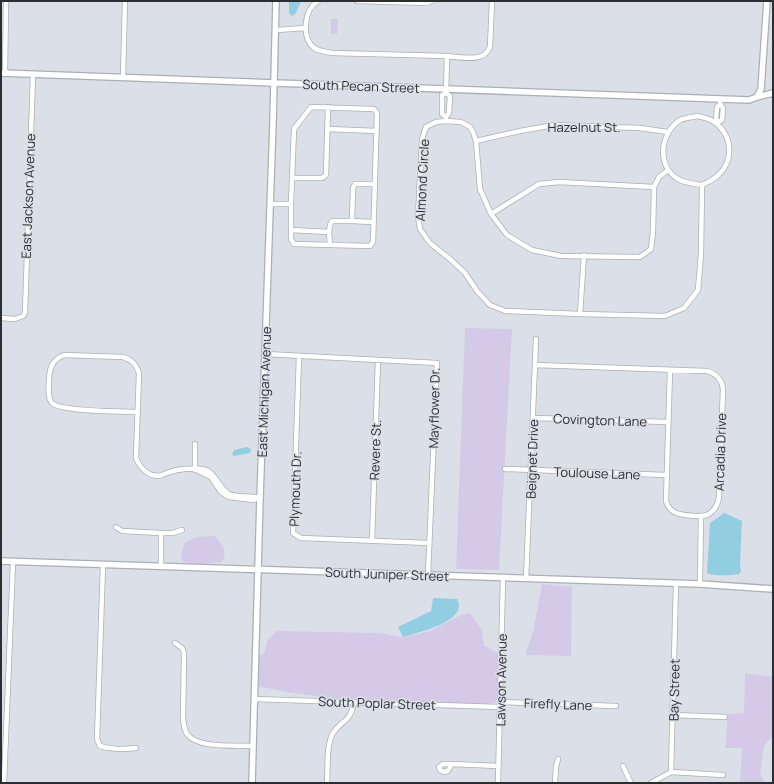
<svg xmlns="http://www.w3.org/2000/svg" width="774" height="784" viewBox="0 0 774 784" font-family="Manrope,sans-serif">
<rect width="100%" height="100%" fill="#dbe0e8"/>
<path fill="#d4cae8" d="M331 19H338L337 34H331Z
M465 328 512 329 499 570 456 569Z
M215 536C223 546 228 550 222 562L201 564 183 562 181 555 185 542 197 537Z
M542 584 572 587 571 656 525 655 533 632Z
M470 613 482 630 484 646 507 657 496 702 458 709 403 707 292 693 257 686V656L264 654 268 639 277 631 380 633 402 637 430 631 461 615Z
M745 673 773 677V736L764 746 760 775 765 783H740L742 748H725L728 714 744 713Z"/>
<path fill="#91cee1" d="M289 1H301L296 13 292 16 289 13Z
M247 447 251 449 250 453 234 456 232 454 234 450Z
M724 513 742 521 740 564 741 571 739 574C729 575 717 577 707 573L710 523Z
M433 598 457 599C458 601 459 603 459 605 459 624 418 632 403 637L398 627 431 611Z"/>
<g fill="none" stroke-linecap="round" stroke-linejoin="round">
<g stroke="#aaafb7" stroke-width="6">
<path id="minor" d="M318 1C304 9 301 37 314 48 319 51 326 52 332 53L447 56
M357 1 426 3 432 1
M276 30 306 28
M5 73 6 1
M123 78 125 1
M698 116C705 118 713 119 718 125 733 139 733 162 718 175 714 180 707 182 702 185 694 184 685 183 678 179 656 166 660 133 680 120 685 118 693 117 698 116Z
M446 117 442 114V95L446 93
M446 121V117L449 113 450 96 446 93 447 56C457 57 472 60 481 56 486 55 488 51 490 47L492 1
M718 122 722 120 723 108 720 104
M718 124 716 120 717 107 720 104 721 99
M327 129 377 131
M476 141 520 131 554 125 640 128 668 132
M668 170 659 177 654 187 653 232 651 249 640 257 561 256 532 250 507 235 491 214 480 189 476 141 473 132 470 127 461 122 446 121 436 122 426 127 422 139 418 216 420 229 430 243 450 259 465 273 477 291 490 305 505 311 580 314 665 316 684 308 698 290 701 254 702 185
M292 178H322L326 175 328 107
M270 204H291L294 129 311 107 374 109 377 113 373 242 370 246 294 244 291 239V204
M491 214 539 184 559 182 654 187
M352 221 373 222
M291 230 329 232 330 245
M329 232 330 225 332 221H352L353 188 355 184H375
M580 314 584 255
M1 318 15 319 23 316 25 313 33 75
M265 354 437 363 428 575
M299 356 293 533 301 538 429 543
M535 365 707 371C717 374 722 380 723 389L719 497C718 504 715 511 707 515 703 516 699 516 695 516 682 515 670 515 666 501L670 370
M137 412C122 411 61 412 52 403 47 397 49 386 49 379 50 367 52 360 64 355L123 357C132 360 136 364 139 373L136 458C140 468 150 479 162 475 167 473 172 471 177 470 184 469 195 468 202 469 216 471 218 488 229 494 238 498 250 495 260 498
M533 418 668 422
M505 469 666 475
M195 470V444
M196 470 211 477 221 492 229 497 253 500 259 498
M116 527 122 531 161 533H173L182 530
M372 541 378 360
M103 565 97 739 100 746C112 750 124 749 136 748
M161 567V533
M526 579 536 339
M700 584 701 516
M175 643 182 648 184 653 183 719C184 725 184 729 187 734 198 749 236 745 253 746
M254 699 500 707
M500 702 616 706
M673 715 725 717
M443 764H452L448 771 444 772 440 770 439 767Z
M452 764 498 766
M623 766 631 783
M671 772 723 775
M4 783 13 562
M327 783C328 769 326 745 333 733 342 719 350 724 354 702
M498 783 503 578
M555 783 556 767 558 759
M651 783 671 772 676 584"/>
</g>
<g stroke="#aaafb7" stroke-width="8">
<path id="tertiary" d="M1 73 749 100 757 97 761 89 767 1
M757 97 773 93
M1 561 700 584 773 589
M252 783 260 498 273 122 276 1"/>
</g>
<use href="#minor" stroke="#fff" stroke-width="4.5"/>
<use href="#tertiary" stroke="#fff" stroke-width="5.5"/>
</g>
<g text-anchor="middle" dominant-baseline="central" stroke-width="3" stroke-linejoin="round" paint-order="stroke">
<g font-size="13" fill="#2c2e31" stroke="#dbe0e8">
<text transform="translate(361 86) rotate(2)">South Pecan Street</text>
<text x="584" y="127">Hazelnut St.</text>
<text transform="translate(422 180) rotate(-87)">Almond Circle</text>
<text transform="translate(28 196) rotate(-88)">East Jackson Avenue</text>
<text transform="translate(264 392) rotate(-88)">East Michigan Avenue</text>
<text transform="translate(434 408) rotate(-89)">Mayflower Dr.</text>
<text transform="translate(600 420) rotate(2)">Covington Lane</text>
<text transform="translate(375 450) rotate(-88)">Revere St.</text>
<text transform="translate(720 452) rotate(-88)">Arcadia Drive</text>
<text transform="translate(532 459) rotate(-88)">Beignet Drive</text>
<text transform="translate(597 473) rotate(2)">Toulouse Lane</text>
<text transform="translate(295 489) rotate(-88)">Plymouth Dr.</text>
<text transform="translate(387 574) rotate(2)">South Juniper Street</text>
<text transform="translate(501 680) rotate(-89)">Lawson Avenue</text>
<text transform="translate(674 690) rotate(-89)">Bay Street</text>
<text transform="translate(377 703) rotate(2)">South Poplar Street</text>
<text transform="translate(558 704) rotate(2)">Firefly Lane</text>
</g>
</g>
<rect width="774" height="784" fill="none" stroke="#2c2e31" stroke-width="4"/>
</svg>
